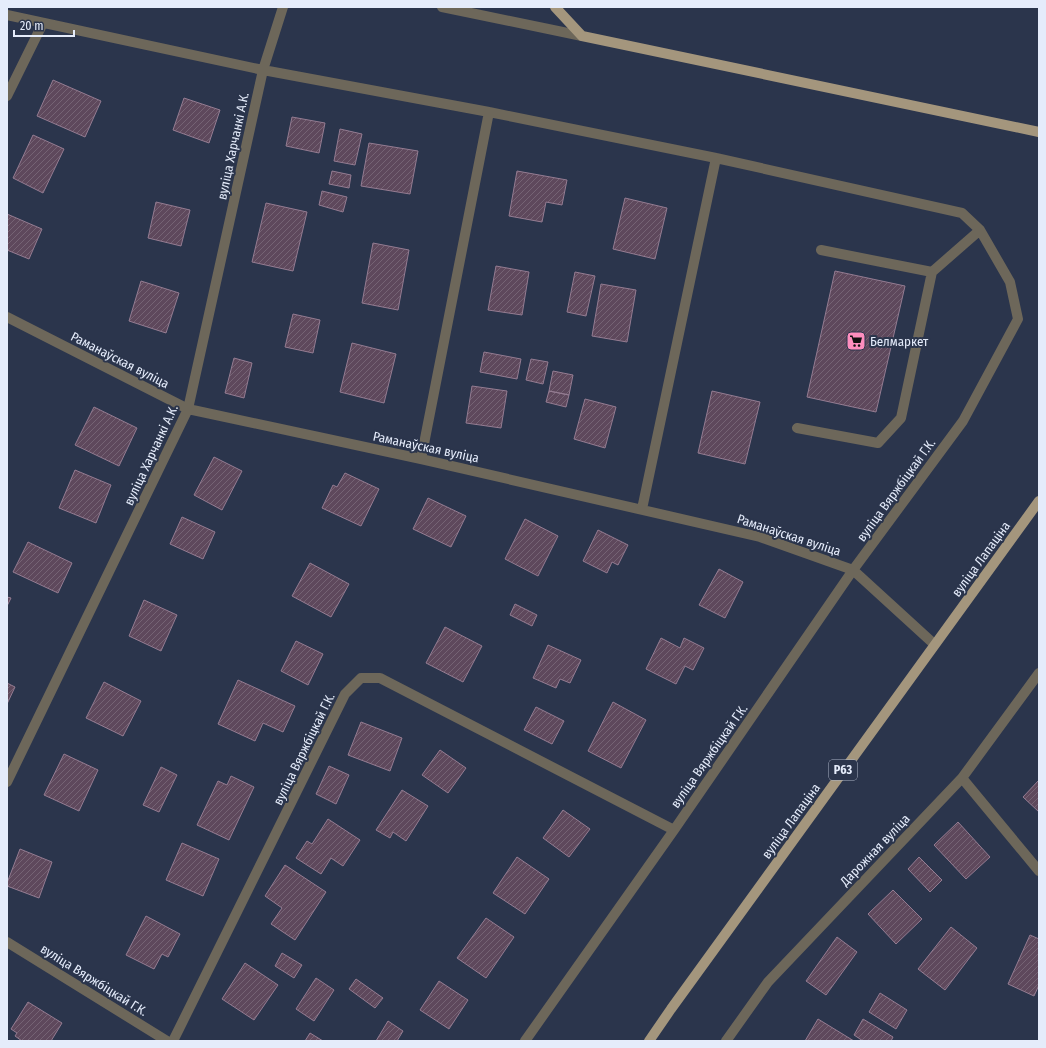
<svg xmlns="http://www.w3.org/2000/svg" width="1046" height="1048" viewBox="0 0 1046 1048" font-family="'Fira Sans Condensed',sans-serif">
<defs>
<pattern id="building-hatch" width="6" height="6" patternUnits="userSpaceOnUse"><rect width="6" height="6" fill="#5e485c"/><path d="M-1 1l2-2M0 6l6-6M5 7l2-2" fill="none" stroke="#756374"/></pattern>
</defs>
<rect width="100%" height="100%" fill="#2b354c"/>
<path fill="url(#building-hatch)" stroke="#947c92" d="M53 80 101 101 85 137 37 116Z
M184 98 220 110 209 143 173 130Z
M292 117 325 123 319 153 286 146Z
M340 129 362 134 355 165 334 161Z
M33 135 64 149 43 193 13 178Z
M369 143 418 151 410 194 361 186Z
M332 171 351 175 349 188 329 184Z
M517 171 567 180 562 205 546 202 542 222 509 216Z
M322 191 347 197 343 212 319 205Z
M625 198 667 208 655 259 613 249Z
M156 202 190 210 181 246 148 238Z
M266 203 307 212 293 271 252 262Z
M7 214 42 229 29 259 7 250Z
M373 243 409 250 398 310 362 303Z
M496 266 529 272 522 315 488 310Z
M835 271 905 286 876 412 807 397Z
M575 272 595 276 586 316 567 312Z
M141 281 179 293 166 333 129 321Z
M601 284 636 290 627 342 592 336Z
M293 314 320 320 313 353 285 347Z
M352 343 396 354 384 403 340 392Z
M484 352 521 359 517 379 480 372Z
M234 358 252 363 244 398 225 393Z
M531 359 548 362 543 384 526 380Z
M553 371 573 375 569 395 549 391Z
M472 386 507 391 501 428 466 423Z
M549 391 569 395 566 407 546 402Z
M712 391 760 402 745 464 698 453Z
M585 399 616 407 605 448 574 439Z
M94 407 137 428 119 466 75 445Z
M214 457 242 471 222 510 194 495Z
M75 470 111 485 96 523 59 508Z
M345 473 379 489 361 526 322 508 333 485 337 487Z
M428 498 466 516 451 547 413 529Z
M182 517 215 532 203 559 170 544Z
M525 519 558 536 538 576 505 559Z
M598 530 628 545 618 565 612 562 607 573 583 561Z
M28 542 72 563 58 593 13 572Z
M310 563 349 584 331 617 292 596Z
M719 569 743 582 725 618 699 605Z
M7 597 11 598 7 606Z
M144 600 177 615 161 651 129 636Z
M515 604 537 615 532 626 510 615Z
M445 627 482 646 463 682 426 663Z
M661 638 680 648 684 638 704 648 693 670 685 666 676 684 646 669Z
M296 641 323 654 308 685 281 671Z
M548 645 581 660 570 683 560 679 556 688 533 678Z
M238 680 295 706 283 732 263 723 255 741 218 724Z
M104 682 141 701 123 736 86 718Z
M7 683 15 687 7 704Z
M613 702 646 720 621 768 588 751Z
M536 707 564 721 552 744 524 730Z
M361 722 402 738 390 771 348 755Z
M440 750 466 768 448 793 422 775Z
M64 754 98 770 79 811 44 795Z
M329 766 349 775 336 804 316 794Z
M161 767 177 775 159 812 143 805Z
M231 776 254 787 229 840 197 825 218 781 227 785Z
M1039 780V812L1023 797Z
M402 790 428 806 406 841 393 832 390 838 376 830Z
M563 810 590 829 569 857 543 838Z
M328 819 360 840 343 866 331 858 321 874 296 858 307 841 312 844Z
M958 822 990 857 966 879 934 845Z
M182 843 219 859 203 896 166 880Z
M20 849 52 862 39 898 7 886V883Z
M517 857 549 879 525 914 493 893Z
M919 857 942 880 930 892 908 869Z
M285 865 326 892 295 940 271 924 282 908 265 896Z
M893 890 922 919 896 944 868 914Z
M146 916 180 934 168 957 162 954 154 969 126 955Z
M486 918 514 937 486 978 457 958Z
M951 927 977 948 945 990 918 969Z
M1030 935 1039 939V985L1034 996 1008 984Z
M837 937 857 952 826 995 806 981Z
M282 953 302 965 294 978 275 966Z
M245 963 278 985 254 1020 222 999Z
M316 978 334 990 314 1021 296 1009Z
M356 979 383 998 375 1008 349 989Z
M439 981 468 1000 449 1029 420 1010Z
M880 993 907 1010 896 1029 869 1012Z
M28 1002 62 1023 51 1041H22L15 1036 17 1033 11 1029Z
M818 1019 854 1041H805Z
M863 1019 893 1037 891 1041H863L854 1035Z
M388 1021 403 1031 397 1041H376Z
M310 1033 323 1041H305Z"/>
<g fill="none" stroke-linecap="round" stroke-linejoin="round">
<path stroke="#6d675a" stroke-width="10" d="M442 7 582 36
M7 15 263 70 489 112 716 158 962 213 980 230 1010 282 1018 319 963 421 853 570 674 830 525 1041
M7 96 43 23
M821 250 932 272 980 230
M7 317 188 409 421 459 760 537 853 570 934 644
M797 428 878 443 901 418 932 272
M421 459 489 112
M642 509 716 158
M962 778 1039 871
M7 782 188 409 263 70 283 7
M7 942 167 1041
M173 1041 345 694 361 678H380L674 830
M726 1041 768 982 962 778 1039 673"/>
<path stroke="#a4967d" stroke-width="10" d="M555 7 582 36 1039 132
M649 1041 671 1009 1039 501"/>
</g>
<defs>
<g id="supermarket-square" transform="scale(1)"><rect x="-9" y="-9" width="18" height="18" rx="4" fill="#fd8ebe" stroke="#2b354c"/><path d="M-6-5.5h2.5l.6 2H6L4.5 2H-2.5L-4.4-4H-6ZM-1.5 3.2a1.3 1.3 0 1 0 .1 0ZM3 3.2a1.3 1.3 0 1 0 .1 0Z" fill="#111"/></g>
</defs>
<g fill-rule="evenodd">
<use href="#supermarket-square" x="856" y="341"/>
</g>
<g text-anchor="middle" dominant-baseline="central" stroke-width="4" stroke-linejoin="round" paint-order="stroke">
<rect fill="#2b354c" stroke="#adb5c6" stroke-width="1" x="829" y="760" width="28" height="20" rx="3"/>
<g font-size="12" font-weight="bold" fill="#e5ecfb">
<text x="843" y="770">Р63</text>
</g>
<g font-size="13" fill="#e5ecfb" stroke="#2b354c">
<text transform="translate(233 146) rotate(-78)">вуліца Харчанкі А.К.</text>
<text transform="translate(120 360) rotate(27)">Раманаўская вуліца</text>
<text transform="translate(426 447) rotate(12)">Раманаўская вуліца</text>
<text transform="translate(151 455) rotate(-65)">вуліца Харчанкі А.К.</text>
<text transform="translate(896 490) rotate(-54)">вуліца Вяржбіцкай Г.К.</text>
<text transform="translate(789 535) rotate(18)">Раманаўская вуліца</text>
<text transform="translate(981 559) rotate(-54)">вуліца Лапаціна</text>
<text transform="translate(304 749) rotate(-64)">вуліца Вяржбіцкай Г.К.</text>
<text transform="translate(709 756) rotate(-55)">вуліца Вяржбіцкай Г.К.</text>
<text transform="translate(791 821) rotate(-54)">вуліца Лапаціна</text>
<text transform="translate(875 850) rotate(-46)">Дарожная вуліца</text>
<text transform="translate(94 980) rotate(32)">вуліца Вяржбіцкай Г.К.</text>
</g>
<g font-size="13" fill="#e5ecfb" stroke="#2b354c" text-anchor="start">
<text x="870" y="341">Белмаркет</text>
</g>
</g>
<rect width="1046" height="1048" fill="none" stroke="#e5ecfb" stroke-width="16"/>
<path d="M14 30v6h60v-6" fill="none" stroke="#e5ecfb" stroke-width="2"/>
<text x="20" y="30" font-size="12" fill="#e5ecfb" stroke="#2b354c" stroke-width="3" paint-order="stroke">20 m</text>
</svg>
